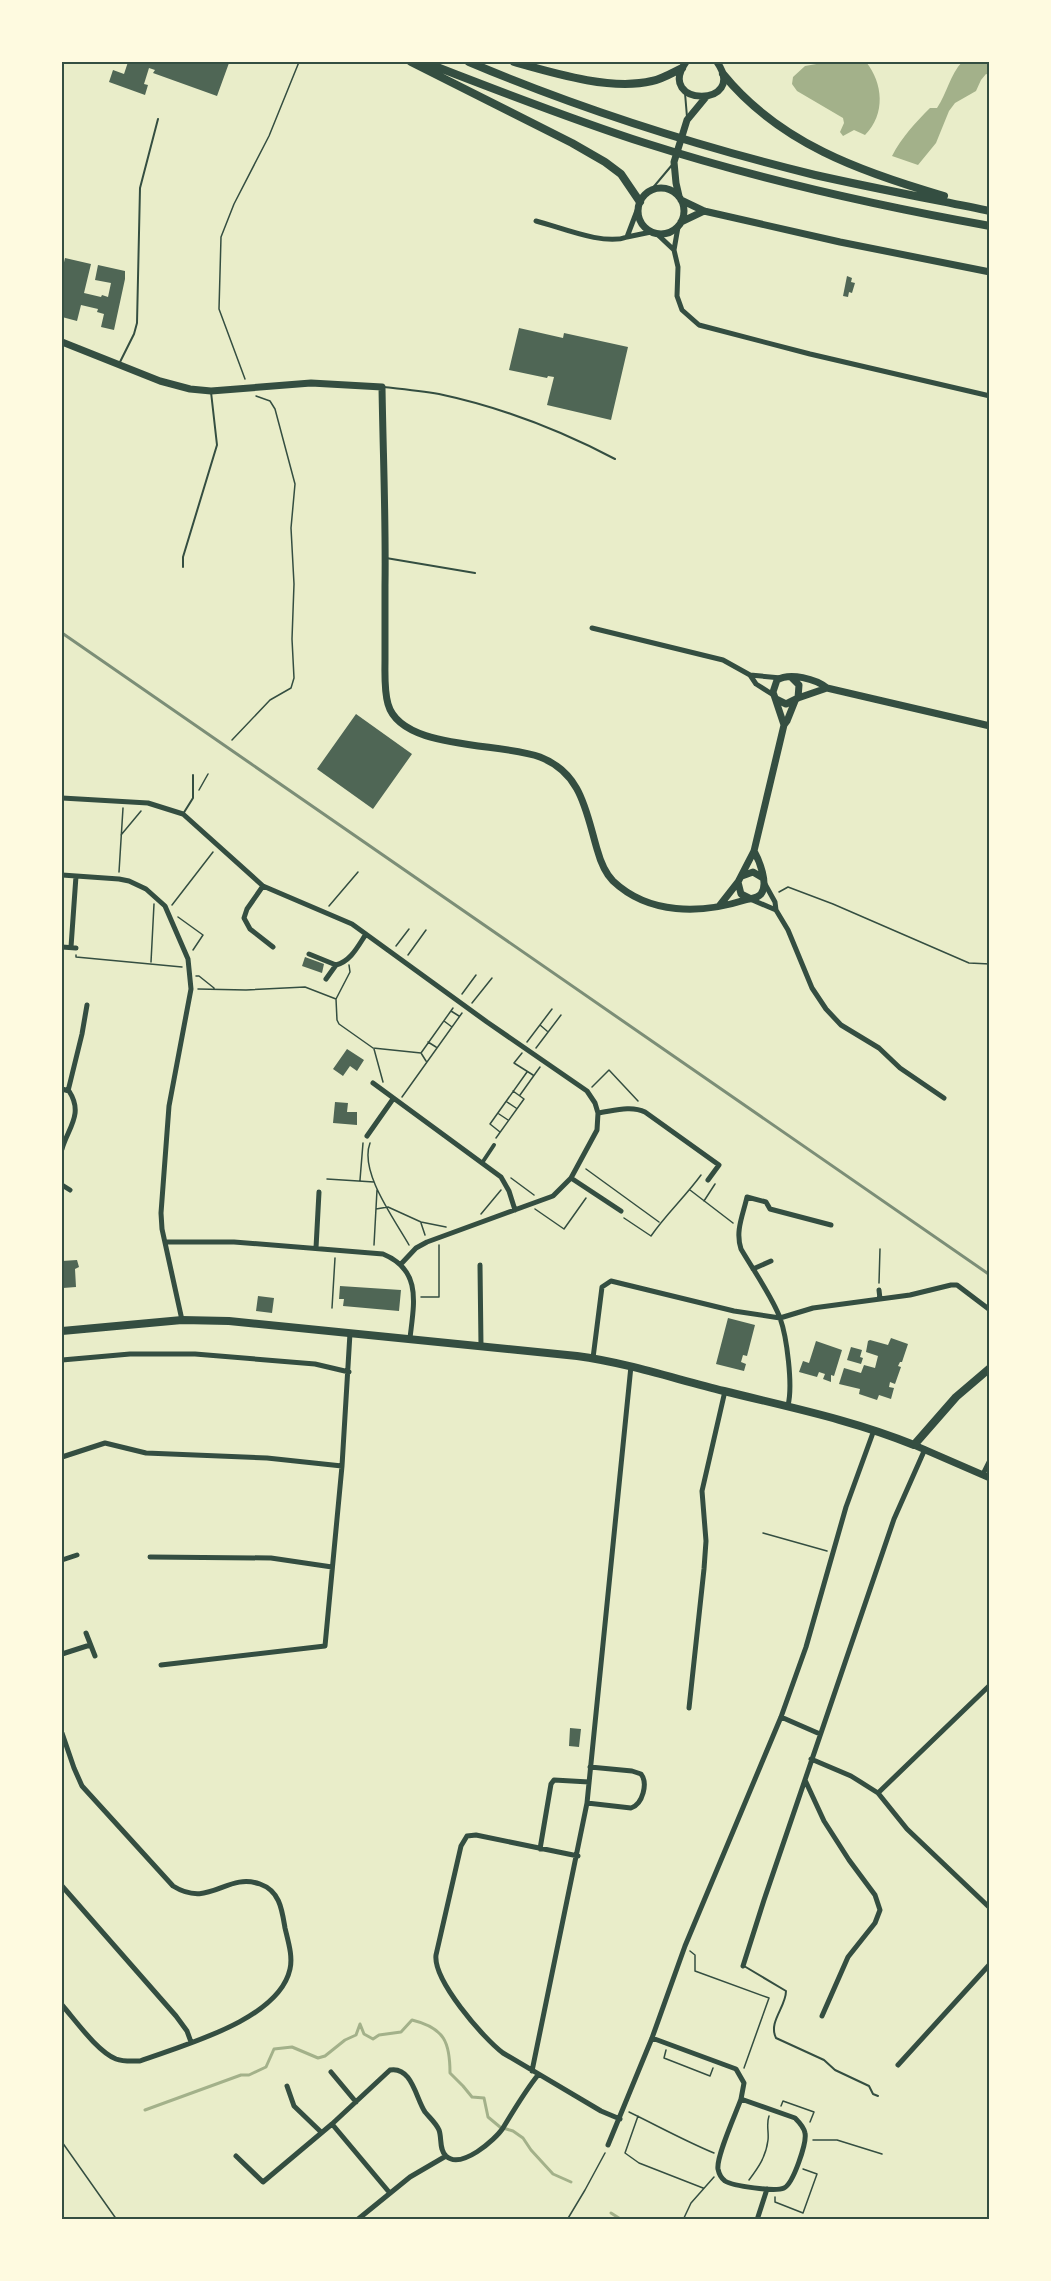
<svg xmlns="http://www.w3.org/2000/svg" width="1051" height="2281" viewBox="0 0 1051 2281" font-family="Signika,sans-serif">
<rect width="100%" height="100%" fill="#e9edc9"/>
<path fill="#a3b18a" d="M828 62H866C883 83 886 114 865 135L854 130 843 136 840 132 844 123 843 118 797 91 792 84 793 77 805 66Z
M962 62H987L989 64V75L986 74 981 80 976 91 955 103 949 111 936 143 918 165 892 156C902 137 915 123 930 108H937C947 93 950 75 962 62Z"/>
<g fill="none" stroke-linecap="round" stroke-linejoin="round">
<path stroke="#a3b18a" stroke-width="3" d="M145 2110 241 2075H249L266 2067 274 2049 292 2047 318 2058 325 2056 345 2040 356 2035 360 2024 364 2034 373 2039 379 2035 401 2032 412 2020C445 2028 450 2043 450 2073L463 2086 472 2097 484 2098 488 2117 500 2127 513 2131 523 2138 531 2150 553 2174 571 2182
M611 2213 622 2220"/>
</g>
<path fill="#4f6655" d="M128 62H225L229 63 217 96 153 73 155 70 149 68 144 84 148 85 145 95 109 82 113 70 124 74Z
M65 258 91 264 84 293 101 297 102 295 108 297 111 283 95 280 98 265 125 271V279L114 330 101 327 104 314 97 312 98 309 81 305 77 321 62 317V271Z
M847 276 852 278 851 282 855 283 852 293 849 292 848 297 843 296Z
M519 328 563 338 564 333 628 347 611 420 547 405 554 377 548 376 547 378 509 370Z
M356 714 412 754 373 809 317 769Z
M305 957 324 964 322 973 302 966Z
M347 1049 364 1060 357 1071 350 1066 343 1076 333 1069Z
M335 1102 348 1103 347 1112H357V1125L333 1123Z
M77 1260 79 1267 75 1269 76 1287 63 1288 62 1261Z
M340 1286 401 1290 399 1311 343 1306 344 1299H339Z
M258 1296 274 1298 272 1313 256 1311Z
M728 1318 755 1325 747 1356 743 1355 741 1362 746 1364 744 1371 716 1364Z
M891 1338 908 1344 902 1362H900L898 1366 901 1367 895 1384 890 1382 889 1387 894 1388 891 1399 879 1395 877 1400 859 1394 860 1389 839 1384 844 1368 861 1373 864 1365 875 1368 878 1356 866 1352 868 1341 870 1340 888 1345Z
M816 1341 842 1350 834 1376 831 1375V1382L823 1379 825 1374 819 1372 817 1377 799 1372 803 1361 809 1363Z
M851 1347 862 1350 860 1357 863 1358 861 1364 847 1360Z
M570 1728 581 1729 579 1747 569 1746Z"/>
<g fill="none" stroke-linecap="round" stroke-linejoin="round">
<path stroke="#344e41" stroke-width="1.5" d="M245 379 219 309 221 237 234 204 269 136 299 62
M232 740 270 700 291 688 294 678 292 639 294 584 291 528 295 484 275 409 270 401 256 396
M199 790 208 774
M121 835 141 811
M119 872 123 808
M779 892 788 887 833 904 969 963 990 964
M172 905 213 852
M329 906 358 872
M178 917 203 935 193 950
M396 946 409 929
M76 955V957L182 967
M408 955 426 930
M151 962 154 904
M196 976H199L214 988
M198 989 246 990 305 987 336 999 350 972 349 965
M462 994 476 975
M336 999 337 1020 339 1024 373 1048 421 1053 453 1008
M472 1003 492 978
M451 1011 459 1016
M444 1021 452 1027
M540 1025 547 1031
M428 1042 436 1047
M527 1042 552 1009
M536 1048 561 1015
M374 1049 383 1082
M421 1053 426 1061
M522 1053 514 1063 533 1075
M592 1087 609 1070 638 1101
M520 1095 540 1067
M402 1097 462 1013
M507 1102 516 1108
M499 1114 508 1120
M500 1132 490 1124 527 1072
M496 1138 524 1099 513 1091
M370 1143C359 1172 395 1220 409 1245
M586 1169 659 1222
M511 1178 534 1195
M327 1179 374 1182
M360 1180 363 1143
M690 1190 733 1223
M704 1201 715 1184
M376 1209 388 1207 421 1222 446 1227
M535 1209 564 1229 586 1198
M481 1214 501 1190
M624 1218 651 1236C666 1214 685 1197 701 1175
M421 1223 425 1235
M374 1245 377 1190
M879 1283 880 1249
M421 1297H439V1245
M332 1308 335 1258
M763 1533 827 1551
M690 1951 695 1955V1971L769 1998 744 2068
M666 2050 664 2058 710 2076 713 2068
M781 2106 783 2101 814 2112 810 2122
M629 2112C658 2126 685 2141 714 2153
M638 2116 625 2153 639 2163 703 2188
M813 2140H837L882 2154
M62 2142 117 2220
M749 2180C758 2168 766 2157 768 2140 769 2132 766 2124 769 2116
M775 2197V2202L803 2213 817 2174 803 2169
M567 2220 585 2190 605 2153
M683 2220 691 2203 714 2177"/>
<path stroke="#344e41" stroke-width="2" d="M685 93 687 117
M651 190 672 165
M120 362 134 334 137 323 140 188 158 119
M384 387C402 389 421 391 439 394 500 407 560 430 615 459
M386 558 475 573
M183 567V557L217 445 211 392
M183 814 193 798V775
M744 1966 786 1991C786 2007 768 2022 776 2038L824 2060 835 2070 869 2086 873 2094 878 2096"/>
<path stroke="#344e41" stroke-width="4" d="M482 1163 494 1145"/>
<path stroke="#344e41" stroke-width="5" d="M638 208 627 237 651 232
M536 221C560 227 604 246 627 237
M678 227 674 250 678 267 677 296 682 310 699 325 810 354 990 396
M657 234 674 250
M592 628 723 660 750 675 756 684 775 696
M750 675 781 678
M62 798 148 803 183 814 263 886 352 924 487 1022 587 1091 595 1103 598 1113 597 1130 571 1178 553 1196 427 1242 416 1248 401 1264
M62 875 119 879 129 881 146 889 165 906 188 959 191 989 169 1106 161 1213 162 1229 182 1320
M765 884 775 902 776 910 788 930 812 988 826 1009 841 1025 879 1048 900 1068 944 1098
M263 886 247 909 244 918 250 929 273 947
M750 899 776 910
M62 947 76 948
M71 947 76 876
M309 954 336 965C351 961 358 946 366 934
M326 979 336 965
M373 1083 501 1177 509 1191 515 1210
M62 1089 69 1091C84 1114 68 1128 62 1149
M68 1091 82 1034 87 1005
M598 1113C613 1111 631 1105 645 1112L719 1165 708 1180
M367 1136 393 1099
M571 1178 621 1211
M62 1185 70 1190
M165 1242H234L383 1254C422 1270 414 1303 410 1338
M316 1248 319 1192
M480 1265 481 1346
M753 1269 771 1261
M879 1290 880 1299
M593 1358 602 1287 611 1281 734 1311 780 1318 813 1308 910 1295 951 1285H957L990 1310
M62 1360 130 1354H195L315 1364 349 1372
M788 1405C793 1386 787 1337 780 1318 773 1298 752 1268 741 1249 735 1231 743 1215 747 1197L766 1202 770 1209 831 1225
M62 1457 105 1443 146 1453 267 1458 342 1466
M983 1474 990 1460
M150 1557 271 1558 332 1567
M62 1560 77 1555
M86 1633 95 1656
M62 1654 90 1645
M161 1665 325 1646 342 1466 350 1333
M689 1708 704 1569 706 1541 702 1491 725 1391
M781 1717 820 1734
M62 1733 74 1768 82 1786 173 1886C210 1909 226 1872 260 1884 280 1891 282 1910 285 1928 288 1941 293 1956 290 1969 279 2020 183 2045 140 2061 132 2061 124 2062 116 2059 97 2051 76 2021 62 2005
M811 1759 851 1776 878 1793 907 1829 990 1908
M805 1780 824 1821 849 1860 875 1895 880 1910 875 1923 848 1957 822 2016
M878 1793 990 1685
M587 1803 631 1808C643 1804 648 1783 641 1774L632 1771 590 1767
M540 1849 551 1784 554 1780 589 1782
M578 1856 476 1835 467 1836 461 1846 436 1955C433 1980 483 2038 503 2053L601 2111 620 2119
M62 1886 176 2016 187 2031 191 2042
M743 1966 764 1900 894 1519 925 1449
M652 2038 736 2069 744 2083 741 2099 795 2118C799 2122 804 2127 805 2133 807 2143 793 2184 784 2188 775 2192 733 2186 725 2181 721 2178 719 2174 718 2169 716 2157 736 2113 741 2099
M898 2065 990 1964
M532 2071 587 1803 631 1366
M331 2072 356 2102
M287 2086 294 2106 321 2132
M332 2124 389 2192
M608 2145 652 2038 685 1946 781 1717 806 1647 846 1507 874 1430
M236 2156 263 2182 332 2124 390 2070C412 2066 416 2099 425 2112 430 2118 436 2123 439 2130 442 2138 439 2150 446 2156 461 2170 495 2140 503 2128 514 2110 525 2091 538 2075
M357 2220 410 2177 446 2156
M757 2220 767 2189"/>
<path stroke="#344e41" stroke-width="7" d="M686 62C654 107 749 108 717 62
M638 211a23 23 0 1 1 46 0a23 23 0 1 1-46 0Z
M679 196 676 183 674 162 687 120 706 97
M681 200 704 211 840 242 990 272
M681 222 704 211
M62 342 160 381 190 389 211 391 311 383 382 387C383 453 386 520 385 586 385 611 385 635 385 659 385 674 384 690 388 704 401 751 502 742 540 757 582 773 586 812 597 849 600 860 605 873 613 881 649 915 701 914 745 900 751 898 757 899 761 894 769 884 759 860 754 851
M798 698 827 688 990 726
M776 699 786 704 798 698 799 685 792 678
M784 725 773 692 777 680C790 672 816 679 827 688
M742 876 753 872 763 878
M749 898 741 894 738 882 754 851 784 725 787 721 795 701
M720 905 738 882
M914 1445 990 1478"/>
<path stroke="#344e41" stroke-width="8" d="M62 1331 182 1320 229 1321 577 1356C628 1363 675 1379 724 1391 788 1407 853 1420 914 1445L956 1397 990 1368"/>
<path stroke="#344e41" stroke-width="8" d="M411 62 572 143 605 162 621 174 640 202
M424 62C497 90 570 119 645 143 758 179 873 205 990 226
M469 62C580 109 697 146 815 175 873 188 931 199 990 211
M514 62C553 73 611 91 652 81 662 79 672 73 682 68
M723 74C779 143 861 172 944 196"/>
<path stroke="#7c8e77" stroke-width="3" d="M62 633 990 1275"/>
</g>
<rect width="1051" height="2281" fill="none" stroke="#fefae0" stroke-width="126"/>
<rect x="63" y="63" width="925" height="2155" fill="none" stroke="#344e41" stroke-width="2"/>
</svg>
